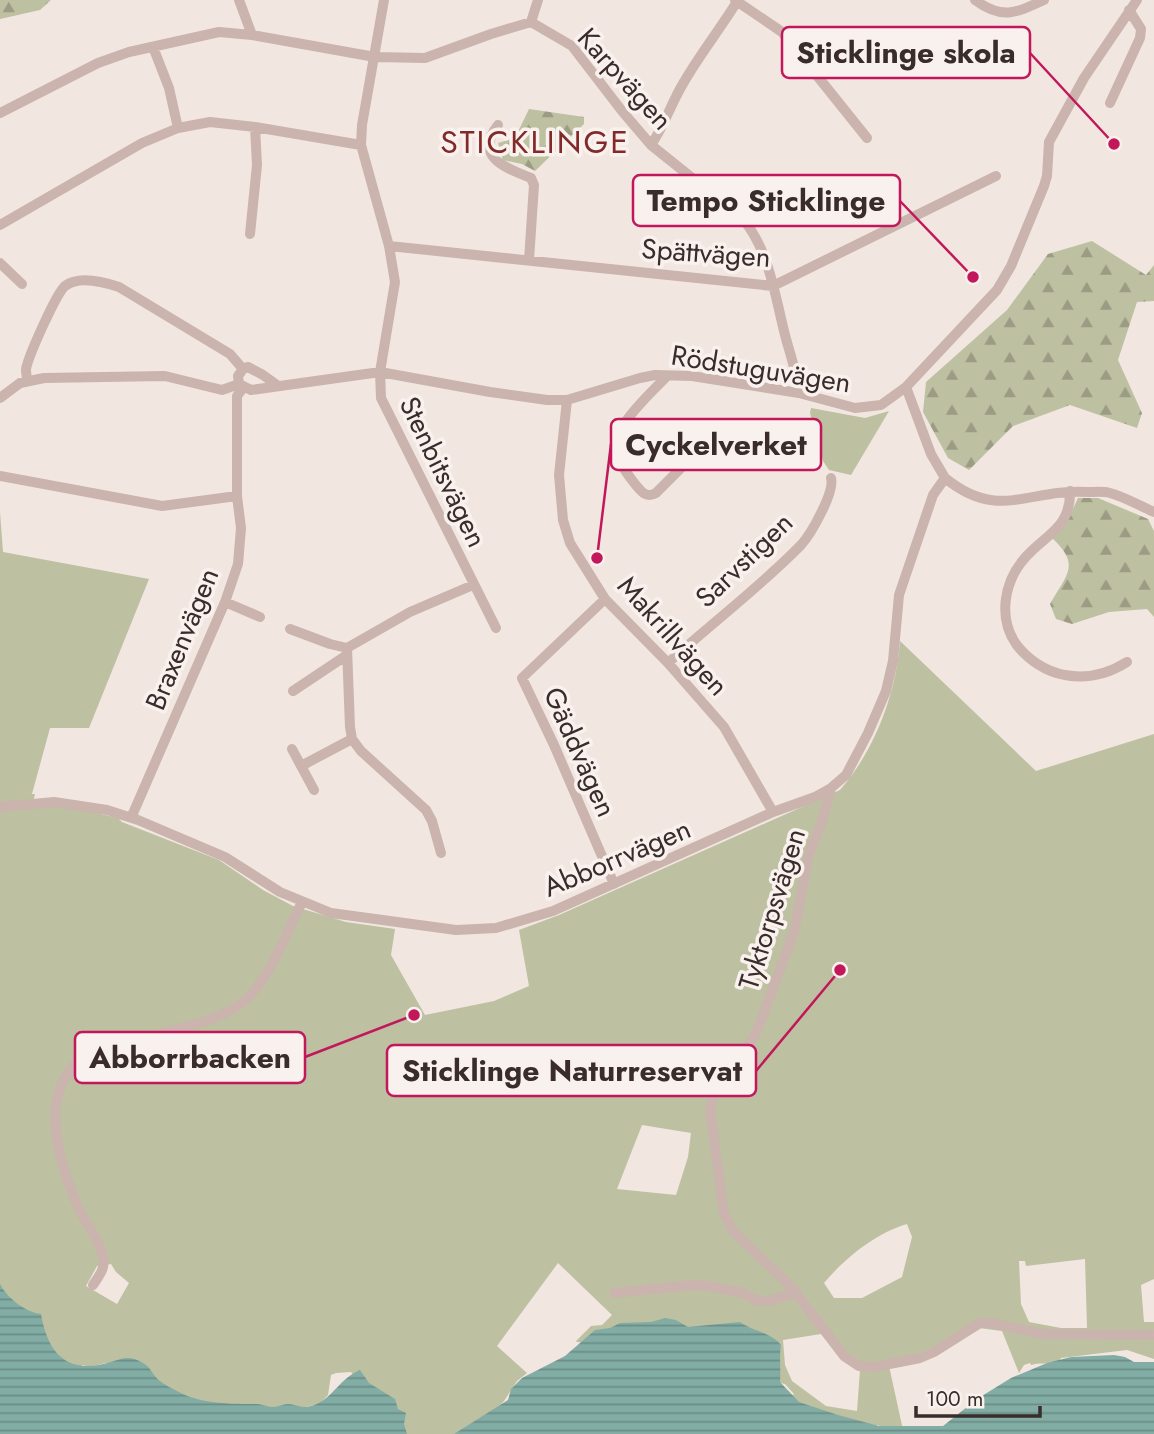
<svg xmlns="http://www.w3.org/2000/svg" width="1154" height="1434" viewBox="0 0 1154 1434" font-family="Jost,sans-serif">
<defs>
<pattern id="forest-firs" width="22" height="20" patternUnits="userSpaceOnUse" patternTransform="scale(1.75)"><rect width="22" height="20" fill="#bdc0a1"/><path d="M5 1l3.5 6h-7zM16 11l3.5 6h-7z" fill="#9b9c83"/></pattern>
<pattern id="water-rules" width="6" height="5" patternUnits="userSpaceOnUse" patternTransform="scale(1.75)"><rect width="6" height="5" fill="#82ada5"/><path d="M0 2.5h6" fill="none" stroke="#6b8d87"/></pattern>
</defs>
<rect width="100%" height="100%" fill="#f2e6e1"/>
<path fill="url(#forest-firs)" d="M0 0H51L40 10 0 19Z
M529 109 584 117V124L535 171 522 164 503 160 498 143 515 138Z
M1092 241 1146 275 1154 265V301L1137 302 1118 360 1142 413 1137 428 1070 405 1013 426 969 470 948 458 923 412 926 382 1007 310 1048 254Z
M1078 498H1098L1148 519 1154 531V617L1147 609 1109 612 1072 624 1056 619 1050 604C1067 574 1081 565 1052 538L1072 511Z"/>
<path fill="#bdc0a1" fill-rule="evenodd" d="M811 408 865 418 889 411 851 475 829 470 823 461 810 413Z
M0 512 3 552 149 579 89 728H50L32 794H35L33 802 53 803 118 818 122 822 219 860 263 890 293 906 346 922 395 929 391 955 425 1015 494 1001 529 986 519 930 559 915 840 790C875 750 896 694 900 641L1036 771 1154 734V1279L1141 1285 1144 1322H1154V1359L1127 1350 1061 1358 1058 1363C1048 1365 1042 1362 1031 1365L1030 1363 1024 1365 1019 1373 1002 1331 979 1328 889 1366 903 1430 883 1428 878 1425 872 1428 799 1404 792 1396 794 1394 785 1384 776 1382 771 1352 577 1342 576 1341 591 1326 602 1325 612 1315 558 1263 497 1346 527 1373 517 1381 504 1401 485 1421 469 1425 456 1434H402L351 1372 336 1373 331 1375 328 1395 319 1404 290 1410 191 1401 106 1363 89 1367 83 1365 79 1368 54 1359 30 1313 0 1293ZM642 1125 691 1133 688 1157 676 1195 617 1189ZM907 1224 912 1237 902 1277 862 1298H834L824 1283C845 1258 876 1233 907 1224ZM1085 1259 1087 1328H1061L1029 1322 1021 1304 1019 1261H1025L1026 1266ZM111 1264 116 1272 129 1283 117 1304 86 1286 97 1266ZM821 1334 841 1358 860 1370 857 1411 826 1406 792 1381 785 1365 783 1340Z"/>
<path fill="url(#water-rules)" d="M0 1284C7 1298 25 1312 41 1314 48 1355 68 1375 111 1362 121 1359 127 1356 137 1360 153 1367 150 1373 160 1381 163 1384 179 1392 183 1394 204 1404 234 1404 257 1404 262 1404 267 1407 273 1407 278 1407 283 1404 288 1404 294 1404 299 1407 304 1407 330 1406 337 1379 360 1370L369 1383 395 1399 398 1409 406 1413 404 1424 407 1434H0Z
M665 1318 676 1320 688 1327 740 1322C754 1332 771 1332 781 1345 779 1358 781 1369 780 1382L799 1402 838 1415 879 1426H943L977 1399 1011 1378 1047 1363 1071 1357 1114 1355 1125 1357 1134 1362H1154V1434H454L508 1400 511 1389 522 1378 565 1356 595 1330 610 1328 620 1323 651 1322Z"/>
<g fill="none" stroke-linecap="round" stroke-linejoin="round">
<path stroke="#cab4ad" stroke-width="10" d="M239 0 252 35
M384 0 362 125 361 145 389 246 395 282 380 372 381 398 496 628
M735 0 782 32 867 138
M975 0C1002 20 1016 13 1044 0
M531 22 538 0
M153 47 169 88 178 128
M1110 103 1140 38 1141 29 1129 10
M0 113 98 63 129 52 219 32 252 35 375 57 425 58 491 34 531 22 572 46 622 111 651 145 742 218C769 249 775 296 785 335 790 354 797 373 799 393
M498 125C473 157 506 168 531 178L534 185 529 260
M651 145C665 125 671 103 684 82 700 54 721 28 738 0
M0 225 142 143 178 128 210 122 255 127 361 145
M250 234 257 165 255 127
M389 246 773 286 996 176
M0 263 22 284
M243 369 238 376 239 384 251 390 380 372 490 392 547 400H567L640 378 655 375 692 376 799 393 855 408 881 405 906 387 997 290 1011 266 1044 186 1047 176 1049 142 1084 78 1137 0
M243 369 248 367 263 375 277 385
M667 376C651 393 613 426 616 450 618 462 628 475 635 484 641 491 646 499 656 493L685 464
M28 381C26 375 25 370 27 365 31 351 56 294 65 286 79 275 104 282 119 287L230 354 243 369
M0 398 20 383 44 378 165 376 222 390 239 384
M567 400 559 475 563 520 570 543 605 599 668 663 724 727 773 812
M0 476 162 506 237 496
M945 478C999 522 1029 488 1088 492 1095 492 1103 491 1110 493 1125 497 1140 506 1154 512
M1070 491C1071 529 1044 535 1024 559 1004 582 998 618 1016 644 1027 659 1046 672 1065 675 1086 679 1108 674 1127 662
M605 599 522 678 554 745 614 884
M225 602 260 617
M290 629 330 644 347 648
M668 663C712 623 760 587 801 545 811 534 835 492 831 478
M293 691 347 655
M292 749 314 790
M301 766 352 739
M831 788 821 825 809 853 794 932 757 1031 738 1061 716 1087 710 1110 724 1214 733 1231 793 1289 844 1356 859 1366 874 1367 920 1358 934 1352 980 1323H991L1043 1334 1154 1335
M0 807 54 802 107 810 138 820 225 857 280 892 331 913 456 930 496 928 553 911 773 812 815 797 831 788 846 775 868 733 886 691 893 661 899 595 933 495 945 478 931 454 906 387
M131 818 225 602 238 564 241 528 237 496V396L243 388
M441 853 432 821 426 810 361 751 352 739 350 727 347 648 410 612 473 585
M93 1285C99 1276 106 1268 103 1256 100 1240 86 1224 79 1209 64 1177 46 1120 61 1086 65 1077 71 1067 79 1060 92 1051 108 1047 123 1043 156 1034 212 1024 239 1005 268 985 286 933 302 902
M615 1293 693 1285 709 1286 743 1293 755 1300 769 1301 796 1292"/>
</g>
<g text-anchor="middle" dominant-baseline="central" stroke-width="7" stroke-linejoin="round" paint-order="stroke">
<g font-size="28" fill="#392c2b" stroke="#f9f1ed">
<text transform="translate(625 79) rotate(48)">Karpvägen</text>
<text transform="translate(706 253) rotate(4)">Spättvägen</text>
<text transform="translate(761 369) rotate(9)">Rödstuguvägen</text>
<text transform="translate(443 472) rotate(64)">Stenbitsvägen</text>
<text transform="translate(744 560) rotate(-44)">Sarvstigen</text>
<text transform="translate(673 636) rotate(48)">Makrillvägen</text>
<text transform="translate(182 639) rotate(-68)">Braxenvägen</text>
<text transform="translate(580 752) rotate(66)">Gäddvägen</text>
<text transform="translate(617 858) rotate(-23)">Abborrvägen</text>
<text transform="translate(772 909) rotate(-73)">Tyktorpsvägen</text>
</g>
<g font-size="32" letter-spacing="2" fill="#822a2a" stroke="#f9f1ed">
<text x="535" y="142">STICKLINGE</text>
</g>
</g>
<path fill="none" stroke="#c2185b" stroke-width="2.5" d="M1114 144L1030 53M973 277L900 201M597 558L611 444M414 1015L305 1057M840 970L756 1071"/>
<g fill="#c2185b" stroke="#f9f1ed" stroke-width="2.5">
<circle cx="1114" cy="144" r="7"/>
<circle cx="973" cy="277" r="7"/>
<circle cx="597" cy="558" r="7"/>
<circle cx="414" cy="1015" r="7"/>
<circle cx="840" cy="970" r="7"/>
</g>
<g fill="#f9f1ed" stroke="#c2185b" stroke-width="2.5">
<rect x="782" y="27" width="248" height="51" rx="7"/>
<rect x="633" y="175" width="267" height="51" rx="7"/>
<rect x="611" y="419" width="210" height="51" rx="7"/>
<rect x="75" y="1032" width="230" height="51" rx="7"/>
<rect x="387" y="1045" width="369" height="51" rx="7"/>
</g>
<g font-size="30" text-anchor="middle" font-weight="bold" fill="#392c2b">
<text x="906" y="63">Sticklinge skola</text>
<text x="766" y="211">Tempo Sticklinge</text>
<text x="716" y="455">Cyckelverket</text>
<text x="190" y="1068">Abborrbacken</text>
<text x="572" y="1081">Sticklinge Naturreservat</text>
</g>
<path d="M916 1406v10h124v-10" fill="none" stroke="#392c2b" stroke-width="3.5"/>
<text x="926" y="1406" font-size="21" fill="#392c2b" stroke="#f9f1ed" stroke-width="5" paint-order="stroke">100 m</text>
</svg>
